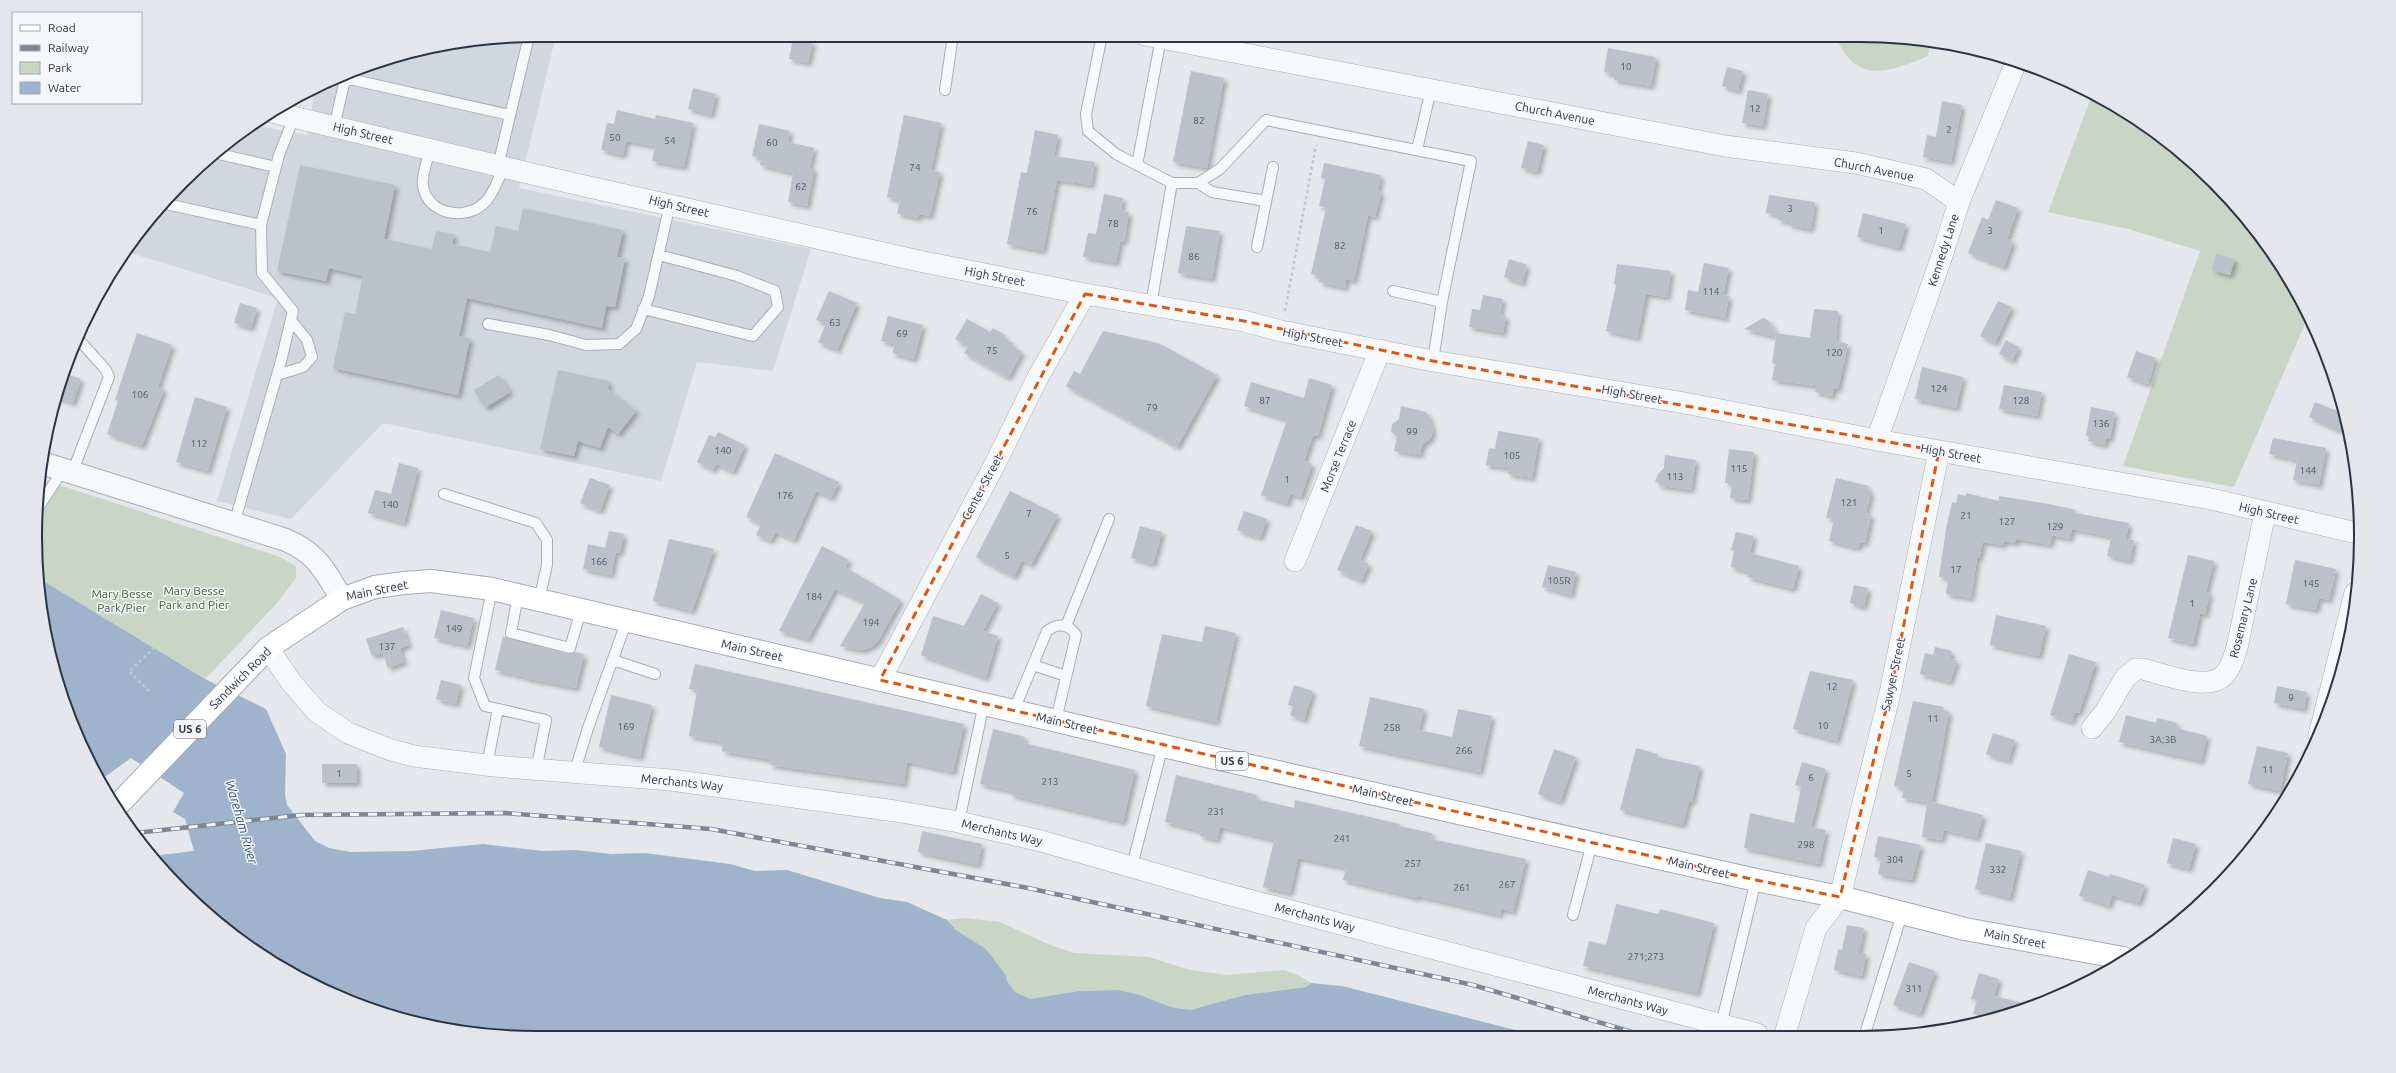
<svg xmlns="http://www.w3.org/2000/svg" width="2396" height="1073" viewBox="0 0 2396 1073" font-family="Ubuntu,sans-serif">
<defs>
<filter id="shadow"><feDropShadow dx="3.5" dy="3.5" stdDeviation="2" flood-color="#0004"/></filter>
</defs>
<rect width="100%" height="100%" fill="#e4e7ec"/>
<path fill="#d2d6de" d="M537 35H556L519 188 811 249 773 371 697 362 661 481 383 423 291 519 217 501 278 298 127 252 159 206 206 159 254 125 307 135 315 89 375 62 439 45Z"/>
<path fill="#c9d6c5" d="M1835 35H1860L1930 42 1928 56C1886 73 1856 85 1835 35Z
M2092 95 2138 119 2214 182 2276 258 2308 317 2234 487 2123 466 2200 251 2128 229 2048 212Z
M41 479 280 557 296 566V578L278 602 205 679 149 646 39 602 35 536Z
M965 918 1000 922 1050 945 1074 953 1149 957 1190 970 1227 975 1284 970 1298 975 1311 983 1306 987 1245 995 1190 1010 1171 1007 1140 995 1118 990 1079 991 1030 999 1015 992 1007 981 1006 975 986 949 956 930 947 920Z"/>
<path fill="#9fb4cc" d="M38 578 205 679 266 709 286 754 285 795 287 805 315 841 329 848 350 852 412 851 483 844 543 851 575 850 612 854 645 853 730 864 755 871 787 870 880 898 907 902 947 920 956 930 986 949 1006 975 1007 981 1015 992 1030 999 1079 991 1118 990 1140 995 1171 1007 1190 1010 1245 995 1306 987 1311 983 1342 986 1535 1035 536 1038 438 1028 345 1000 286 971 206 914 159 867 102 787 62 698 39 602Z"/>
<path fill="#e4e7ec" d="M131 758 184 793 173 812 185 819 194 851 152 856 102 787 99 781Z"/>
<path fill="#bbc0ca" filter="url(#shadow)" d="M793 38 813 42 808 63 789 59Z
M1608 48 1656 57 1651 86 1614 80V74L1604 72Z
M1727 67 1743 71 1738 91 1722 86Z
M1191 71 1224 78 1207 168 1173 162Z
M693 88 716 94 711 115 688 109Z
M1748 90 1768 94 1763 126 1742 123Z
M1942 101 1962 105 1951 162 1923 157 1927 135 1936 137Z
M617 110 655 119 656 115 693 123 684 167 652 161 655 146 626 141 623 155 601 150 607 123 614 124Z
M904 115 941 123 931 170 940 172 930 216 919 214V218L897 214 900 200 887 197Z
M759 124 790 131 788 142 814 148 810 168 814 169 807 206 788 202 793 173 760 165 761 158 752 156Z
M1035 130 1058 135 1054 156 1095 162 1091 185 1057 180 1043 251 1007 244 1021 172 1027 173Z
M1528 141 1544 145 1537 172 1521 168Z
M1324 163 1381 175 1378 191 1381 192 1375 217 1368 215 1354 281 1346 279 1345 288 1319 282 1320 276 1311 274 1326 208 1319 206 1325 179 1321 178Z
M300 165 395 185 384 239 432 249 436 231 454 234 452 244 490 252 496 226 518 231 523 208 623 230 617 257 625 258 615 307 606 306 602 328 467 298 459 336 470 338 458 395 333 368 345 312 355 314 363 276 329 268 326 281 277 271Z
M1104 194 1123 198 1121 211 1129 212 1124 242 1120 241 1116 263 1083 257 1088 233 1096 234Z
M1769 195 1815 202 1811 229 1789 225V222L1778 220 1779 215 1766 213Z
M1996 200 2018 208 2007 239 2013 241 2004 267 1968 253 1982 217 1988 220Z
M1863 213 1906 224 1899 248 1857 237Z
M1186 226 1220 231 1212 279 1178 273Z
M2216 254 2235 259 2230 275 2212 270Z
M1509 259 1527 265 1522 283 1504 277Z
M1704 263 1729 268 1723 295 1729 296 1725 318 1685 310 1688 290 1698 292Z
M1617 264 1671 271 1667 297 1646 294 1637 338 1606 331 1616 285 1614 284Z
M829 291 857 303 837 350 818 342 826 324 816 320Z
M1483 295 1503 299 1500 314 1506 316 1503 333 1469 327 1472 309 1480 310Z
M1998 301 2012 307 1995 343 1980 336Z
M240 303 257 308 251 328 234 323Z
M1814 309 1838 311 1836 341 1848 344 1838 389 1834 388 1832 396 1815 392 1817 386 1772 380 1775 364 1772 363 1776 337 1744 329 1763 318 1768 320 1776 333 1810 338Z
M888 316 923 325 914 359 892 353 895 344 881 341Z
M967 319 990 332 993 328 1005 335 1004 338 1013 343 1012 346 1022 352 1008 378 964 353 968 347 955 339Z
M1103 331 1158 343 1217 375 1177 447 1066 386 1074 371 1080 374Z
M137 333 172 345 158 387 164 389 142 446 107 434 118 401 115 400Z
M2006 340 2019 347 2012 361 1999 354Z
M2136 351 2156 358 2148 384 2127 377Z
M1922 367 1963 377 1956 408 1915 399Z
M558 370 609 381 608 389 636 411 618 434 608 427 600 448 578 441 574 456 540 449Z
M63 373 81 379 73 403 56 397Z
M499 375 510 392 485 408 474 390Z
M1309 378 1332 385 1318 436 1313 435 1304 461 1312 464 1301 497 1290 494 1287 504 1261 495 1287 420 1244 406 1251 382 1304 398Z
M2004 385 2042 392 2037 416 1999 409Z
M195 397 227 407 208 471 176 462Z
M2315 402 2344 414 2346 420 2340 431 2309 417Z
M1401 406 1426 412 1429 416 1433 430 1431 438 1422 445 1420 455 1394 451 1397 436 1391 432 1392 424 1399 419Z
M2091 407 2115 412 2110 439 2106 438 2105 445 2088 441 2089 436 2086 435Z
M1498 431 1539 438 1532 478 1508 474 1509 468 1486 465 1489 448 1495 449Z
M718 432 745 445 733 472 716 464 713 470 697 462 709 435 715 437Z
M2273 438 2326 448 2319 485 2293 480 2297 460 2269 454Z
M1729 449 1754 452 1748 500 1730 498 1732 484 1725 483Z
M775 453 839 482 831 498 816 491 794 540 775 532 771 541 756 535 761 524 746 517Z
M1665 455 1696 460 1691 490 1662 486 1655 481 1658 474 1664 468Z
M399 463 418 468 404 523 368 513 375 490 391 494Z
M590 478 610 485 600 511 580 503Z
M1836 478 1869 486 1867 491 1871 492 1866 513 1871 515 1865 543 1860 542 1858 548 1829 541 1834 519 1826 518Z
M1010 491 1058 515 1031 565 1022 560 1014 577 976 557Z
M1966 493 1999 501V496L2049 504 2076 510 2075 513 2129 523 2126 539 2134 540 2130 561 2107 556 2111 537 2072 529 2070 539 2052 535 2050 545 2016 539V543L2004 541 2003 545 1983 542 1979 558H1977L1971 598 1946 594 1948 578 1939 577 1946 529 1952 502 1956 503 1958 494 1966 496Z
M1244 511 1267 519 1260 538 1237 530Z
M1356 525 1372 531 1360 560 1369 564 1361 581 1337 570Z
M1140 526 1162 532 1153 564 1131 558Z
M609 531 624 534 620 553 616 552 611 575 583 569 588 544 605 548Z
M1736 532 1754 536 1750 553 1799 566 1793 589 1747 577 1749 572 1731 567 1734 551 1731 550Z
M669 539 714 549 692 611 653 601Z
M822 546 849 560 845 567 901 600 878 641 871 647 861 650 840 646 865 603 835 589 808 639 779 631Z
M2188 555 2214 561 2206 592 2210 593 2205 615 2200 613 2193 644 2168 638Z
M2295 560 2336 569 2329 600 2319 598 2316 610 2286 604Z
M1548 565 1576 572 1571 595 1542 587Z
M1854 585 1868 588 1864 607 1850 603Z
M981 594 998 603 983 631 998 636 986 678 921 655 933 616 964 626Z
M441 610 474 618 467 646 434 638Z
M1996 615 2046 626 2039 656 1990 645Z
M1205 626 1236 633 1216 722 1146 706 1162 634 1202 642Z
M403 627 409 645 400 648 404 662 388 668 383 653 372 656 366 639Z
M503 636 568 654 575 652 584 654 576 688 525 678V677L495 670Z
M1935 647 1952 651 1950 659 1957 660 1950 682 1920 674 1925 653 1933 655Z
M2069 654 2096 662 2079 713 2075 712 2072 722 2050 715Z
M695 664 964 724 953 772 907 762 904 784 770 765 772 760 722 751 723 742 689 736 697 690 689 689Z
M1810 671 1853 680 1837 741 1793 729Z
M441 680 461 685 456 704 436 699Z
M1294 685 1313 691 1304 720 1290 715 1293 706 1288 705Z
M2277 686 2307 692 2304 709 2274 703Z
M611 695 652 705 640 757 599 747Z
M1370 697 1424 709 1419 730 1452 737 1458 709 1492 716 1480 772 1359 746Z
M1913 701 1944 707 1943 710 1949 712 1932 802 1983 815 1977 838 1944 830 1942 840 1922 837 1927 802 1902 798 1904 788 1894 786Z
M2126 715 2156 723 2157 718 2177 723 2176 728 2207 736 2201 761 2119 742Z
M993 729 1025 737 1024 743 1135 770 1123 822 1011 795V791L980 784Z
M1993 733 2015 740 2008 761 1986 754Z
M2257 746 2288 753 2280 791 2248 784Z
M1636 748 1658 754 1657 757 1700 766 1692 802 1689 801 1683 825 1620 810Z
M1554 749 1576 757 1560 802 1538 794Z
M1802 762 1826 769 1811 827 1826 830 1819 864 1744 848 1750 813 1794 823 1801 787 1795 785Z
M322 764H357V783H322Z
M1176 775 1257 795 1256 799 1294 808 1295 800 1400 824 1399 826 1432 833 1431 839 1526 859 1513 912 1501 909 1500 915 1418 896 1417 898 1343 880 1346 868 1298 858 1290 893 1263 887 1274 840 1220 827 1217 840 1200 836 1201 831 1165 822Z
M922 831 982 844 978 865 918 852Z
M1878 836 1921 845 1912 880 1878 874 1881 859 1874 857Z
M2173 838 2196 844 2189 869 2167 863Z
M1986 843 2021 851 2010 898 1975 889Z
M2088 870 2109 877 2110 874 2145 885 2139 903 2112 895 2109 906 2079 896Z
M1616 904 1658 914 1660 909 1714 923 1697 993 1583 966 1589 941 1606 945Z
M1847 925 1864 928 1859 953 1866 954 1862 976 1834 970 1838 949 1842 950Z
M1909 962 1935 971 1920 1014 1893 1005Z
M1979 973 1999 979 1994 996 2031 1005 1986 1017 1973 1014 1977 1000 1971 999Z"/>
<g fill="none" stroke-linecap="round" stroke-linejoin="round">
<g stroke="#a9aeb7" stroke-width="12">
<path id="service" d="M1102 35 1086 114 1088 131 1116 154 1172 183 1151 305
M345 78 510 115
M945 90 953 35
M334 127 346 75
M430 149C428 160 421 175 423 186 427 213 462 221 482 205 493 196 498 179 504 167
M1417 150 1431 89
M214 153 276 167
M1137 165 1161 38
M498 166 529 36
M1172 183H1198L1220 169 1266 120 1471 161 1442 302 1433 361
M1198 183 1212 192 1266 201
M162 203 261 225
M1257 247 1273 167
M1393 291 1442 302
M643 309 753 336 778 307 775 291 737 276 659 255
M488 324 549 335 586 345 619 344 636 329 649 296 670 204
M277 375 303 367 312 357 307 340 291 320
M72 473 109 377 106 370 81 342 77 341
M444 494 536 523 547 540V565L539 600
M38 508 63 470
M234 524 281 361 293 311 262 273 261 225 279 155 294 117
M492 589 474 678 485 706 546 720 536 771
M518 595 511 633 570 648 581 610
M1066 626 1109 519
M613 660 655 674
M1033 665 1066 676
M1014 710 1047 631C1057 623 1068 623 1076 635L1056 720
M487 765 498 709
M574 774 588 728 627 620
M959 822 984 703
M1132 866 1163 745
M1573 915 1592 843
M1721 1025 1756 880
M1865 1034 1902 914"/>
</g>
<g stroke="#a9aeb7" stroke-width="22">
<path id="minor" d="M1145 35 1725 146 1856 163 1926 179 1959 202
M272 112 545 177 919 261 1085 294 1244 321 1281 331 1433 361 1679 402 1877 440 2211 499 2361 534
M1877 440 1943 253 1959 202 2016 62
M1295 561 1380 350
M268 648 291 682 317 712 348 733 391 750 414 756 494 766 671 780 895 811 959 822 1041 841 1219 892 1757 1034
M880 680 995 464 1037 379 1085 294
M2092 728 2105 712 2125 678 2136 669H2143C2163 674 2210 693 2225 674 2232 666 2235 654 2238 643L2265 513
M2319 735 2355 593
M1785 1034 1816 928 1840 897 1890 693 1939 451"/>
</g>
<g stroke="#a9aeb7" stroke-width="24">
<path id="tertiary" d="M42 463 286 540C318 554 324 570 342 599"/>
</g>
<g stroke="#a3abb8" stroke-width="24">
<path id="primary" d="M116 807 268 648 342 599 375 587 404 583 431 581 492 589 1202 755 1756 880 1840 897 1965 929 2123 958"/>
</g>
<path stroke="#c2c5cb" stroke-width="2.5" stroke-dasharray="3 3" stroke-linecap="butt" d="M1285 311 1316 145
M149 691 129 671 154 648"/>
<use href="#service" stroke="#f7f8fa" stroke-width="10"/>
<use href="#minor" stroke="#f7f8fa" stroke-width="21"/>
<use href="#tertiary" stroke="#f7f8fa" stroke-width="22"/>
<use href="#primary" stroke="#fff" stroke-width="22"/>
<g stroke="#7d8696" stroke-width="4.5">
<path id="rail" d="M135 833 301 815 505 813 711 829 1028 888 1473 985 1642 1035"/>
</g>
<use href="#rail" stroke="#f4f6f9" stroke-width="3" stroke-dasharray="9" stroke-linecap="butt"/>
</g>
<path fill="none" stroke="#df570f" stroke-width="3" stroke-dasharray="8 5" stroke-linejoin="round" d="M1085 294 1244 321 1433 361 1939 451 1890 693 1840 897 1756 880 880 680Z"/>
<g text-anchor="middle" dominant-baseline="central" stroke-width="3" stroke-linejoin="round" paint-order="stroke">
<g font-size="10" fill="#4f5766">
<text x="1626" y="66">10</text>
<text x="1755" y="108">12</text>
<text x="1199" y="120">82</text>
<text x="1949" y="129">2</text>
<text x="615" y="137">50</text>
<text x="670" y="140">54</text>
<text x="772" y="142">60</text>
<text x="915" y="167">74</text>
<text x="801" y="186">62</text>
<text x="1790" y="208">3</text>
<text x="1032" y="211">76</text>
<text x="1113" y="223">78</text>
<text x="1881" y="230">1</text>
<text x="1990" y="230">3</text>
<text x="1340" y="245">82</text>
<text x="1194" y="256">86</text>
<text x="1711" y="291">114</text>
<text x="835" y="322">63</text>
<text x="902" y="333">69</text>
<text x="992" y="350">75</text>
<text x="1834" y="352">120</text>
<text x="1939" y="388">124</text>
<text x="140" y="394">106</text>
<text x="1265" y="400">87</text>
<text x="2021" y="400">128</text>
<text x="1152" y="407">79</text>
<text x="2101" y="423">136</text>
<text x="1412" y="431">99</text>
<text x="199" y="443">112</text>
<text x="723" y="450">140</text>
<text x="1512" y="455">105</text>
<text x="1739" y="468">115</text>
<text x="2308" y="470">144</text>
<text x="1675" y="476">113</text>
<text x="1287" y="479">1</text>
<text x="785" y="495">176</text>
<text x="1849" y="502">121</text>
<text x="390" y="504">140</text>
<text x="1029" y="513">7</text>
<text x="1966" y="515">21</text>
<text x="2007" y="521">127</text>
<text x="2055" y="526">129</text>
<text x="1007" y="555">5</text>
<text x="599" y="561">166</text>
<text x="1956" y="569">17</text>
<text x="1559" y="580">105R</text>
<text x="2311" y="583">145</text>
<text x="814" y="596">184</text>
<text x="2192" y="603">1</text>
<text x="871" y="622">194</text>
<text x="454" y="628">149</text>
<text x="387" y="646">137</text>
<text x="1832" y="686">12</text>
<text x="2291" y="697">9</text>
<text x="1933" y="718">11</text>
<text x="1823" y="725">10</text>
<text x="626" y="726">169</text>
<text x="1392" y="727">258</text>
<text x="2163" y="739">3A;3B</text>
<text x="1464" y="750">266</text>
<text x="2268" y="769">11</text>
<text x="339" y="773">1</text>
<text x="1909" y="773">5</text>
<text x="1811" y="777">6</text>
<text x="1050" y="781">213</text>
<text x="1216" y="811">231</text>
<text x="1342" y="838">241</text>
<text x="1806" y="844">298</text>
<text x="1895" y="859">304</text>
<text x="1413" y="863">257</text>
<text x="1998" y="869">332</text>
<text x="1507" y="884">267</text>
<text x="1462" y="887">261</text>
<text x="1646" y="956">271;273</text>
<text x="1914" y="988">311</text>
</g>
<g fill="#f4f6f9" stroke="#676e7b" stroke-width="1">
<rect x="174" y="720" width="32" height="18" rx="3"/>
<rect x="1216" y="752" width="32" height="18" rx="3"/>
</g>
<g font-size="11" font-weight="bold" fill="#2b3445">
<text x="190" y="729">US 6</text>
<text x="1232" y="761">US 6</text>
</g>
<g font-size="12" fill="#2b3445" stroke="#f4f6f9">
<text transform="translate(1555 113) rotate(11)">Church Avenue</text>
<text transform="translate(363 133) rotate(13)">High Street</text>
<text transform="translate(1874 169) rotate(11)">Church Avenue</text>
<text transform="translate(679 206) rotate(13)">High Street</text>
<text transform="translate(1943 250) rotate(-72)">Kennedy Lane</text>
<text transform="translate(995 276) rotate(11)">High Street</text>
<text transform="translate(1313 337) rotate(11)">High Street</text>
<text transform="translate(1632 394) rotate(10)">High Street</text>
<text transform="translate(1951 453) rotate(10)">High Street</text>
<text transform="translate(1338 456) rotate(-68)">Morse Terrace</text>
<text transform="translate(982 487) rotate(-62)">Center Street</text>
<text transform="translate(2269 513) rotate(13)">High Street</text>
<text transform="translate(377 590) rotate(-11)">Main Street</text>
<text transform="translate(2243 618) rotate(-76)">Rosemary Lane</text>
<text transform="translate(752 650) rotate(13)">Main Street</text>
<text transform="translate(1893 674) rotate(-78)">Sawyer Street</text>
<text transform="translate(240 678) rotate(-45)">Sandwich Road</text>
<text transform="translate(1067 723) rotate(13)">Main Street</text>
<text transform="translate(682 782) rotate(6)">Merchants Way</text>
<text transform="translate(1383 795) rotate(13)">Main Street</text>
<text transform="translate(1002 832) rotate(13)">Merchants Way</text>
<text transform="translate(1699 867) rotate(13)">Main Street</text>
<text transform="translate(1315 917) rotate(15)">Merchants Way</text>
<text transform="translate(2015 938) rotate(11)">Main Street</text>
<text transform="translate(1628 1000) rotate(15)">Merchants Way</text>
</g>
<g font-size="12" fill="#3f6138" stroke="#f4f6f9">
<text x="194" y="590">Mary Besse<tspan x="194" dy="14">Park and Pier</tspan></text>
<text x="122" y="593">Mary Besse<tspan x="122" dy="14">Park/Pier</tspan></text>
</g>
<g font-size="13" font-style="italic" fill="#34527a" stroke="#f4f6f9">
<text transform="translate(242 822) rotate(74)">Wareham River</text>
</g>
</g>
<path d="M0 0H2396V1073H0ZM536 42H1860A494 494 0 0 1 2354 536V537A494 494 0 0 1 1860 1031H536A494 494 0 0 1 42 537V536A494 494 0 0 1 536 42Z" fill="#e4e6eb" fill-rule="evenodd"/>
<path fill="none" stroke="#2b3445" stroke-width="2" d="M536 42H1860A494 494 0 0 1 2354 536V537A494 494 0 0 1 1860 1031H536A494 494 0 0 1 42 537V536A494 494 0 0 1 536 42Z"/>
<rect x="12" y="12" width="130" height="92" fill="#f4f6f9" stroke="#a4a8b1"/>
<rect x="20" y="25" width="20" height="6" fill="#ffffff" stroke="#a4a8b1"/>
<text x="48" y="32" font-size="12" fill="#2b3445">Road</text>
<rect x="20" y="45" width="20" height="6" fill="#7d8696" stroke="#a4a8b1"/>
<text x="48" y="52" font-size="12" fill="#2b3445">Railway</text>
<rect x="20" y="62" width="20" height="12" fill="#c9d6c5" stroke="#a4a8b1"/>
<text x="48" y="72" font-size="12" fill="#2b3445">Park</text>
<rect x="20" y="82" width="20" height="12" fill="#9fb4cc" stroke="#a4a8b1"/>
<text x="48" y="92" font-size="12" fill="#2b3445">Water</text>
</svg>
